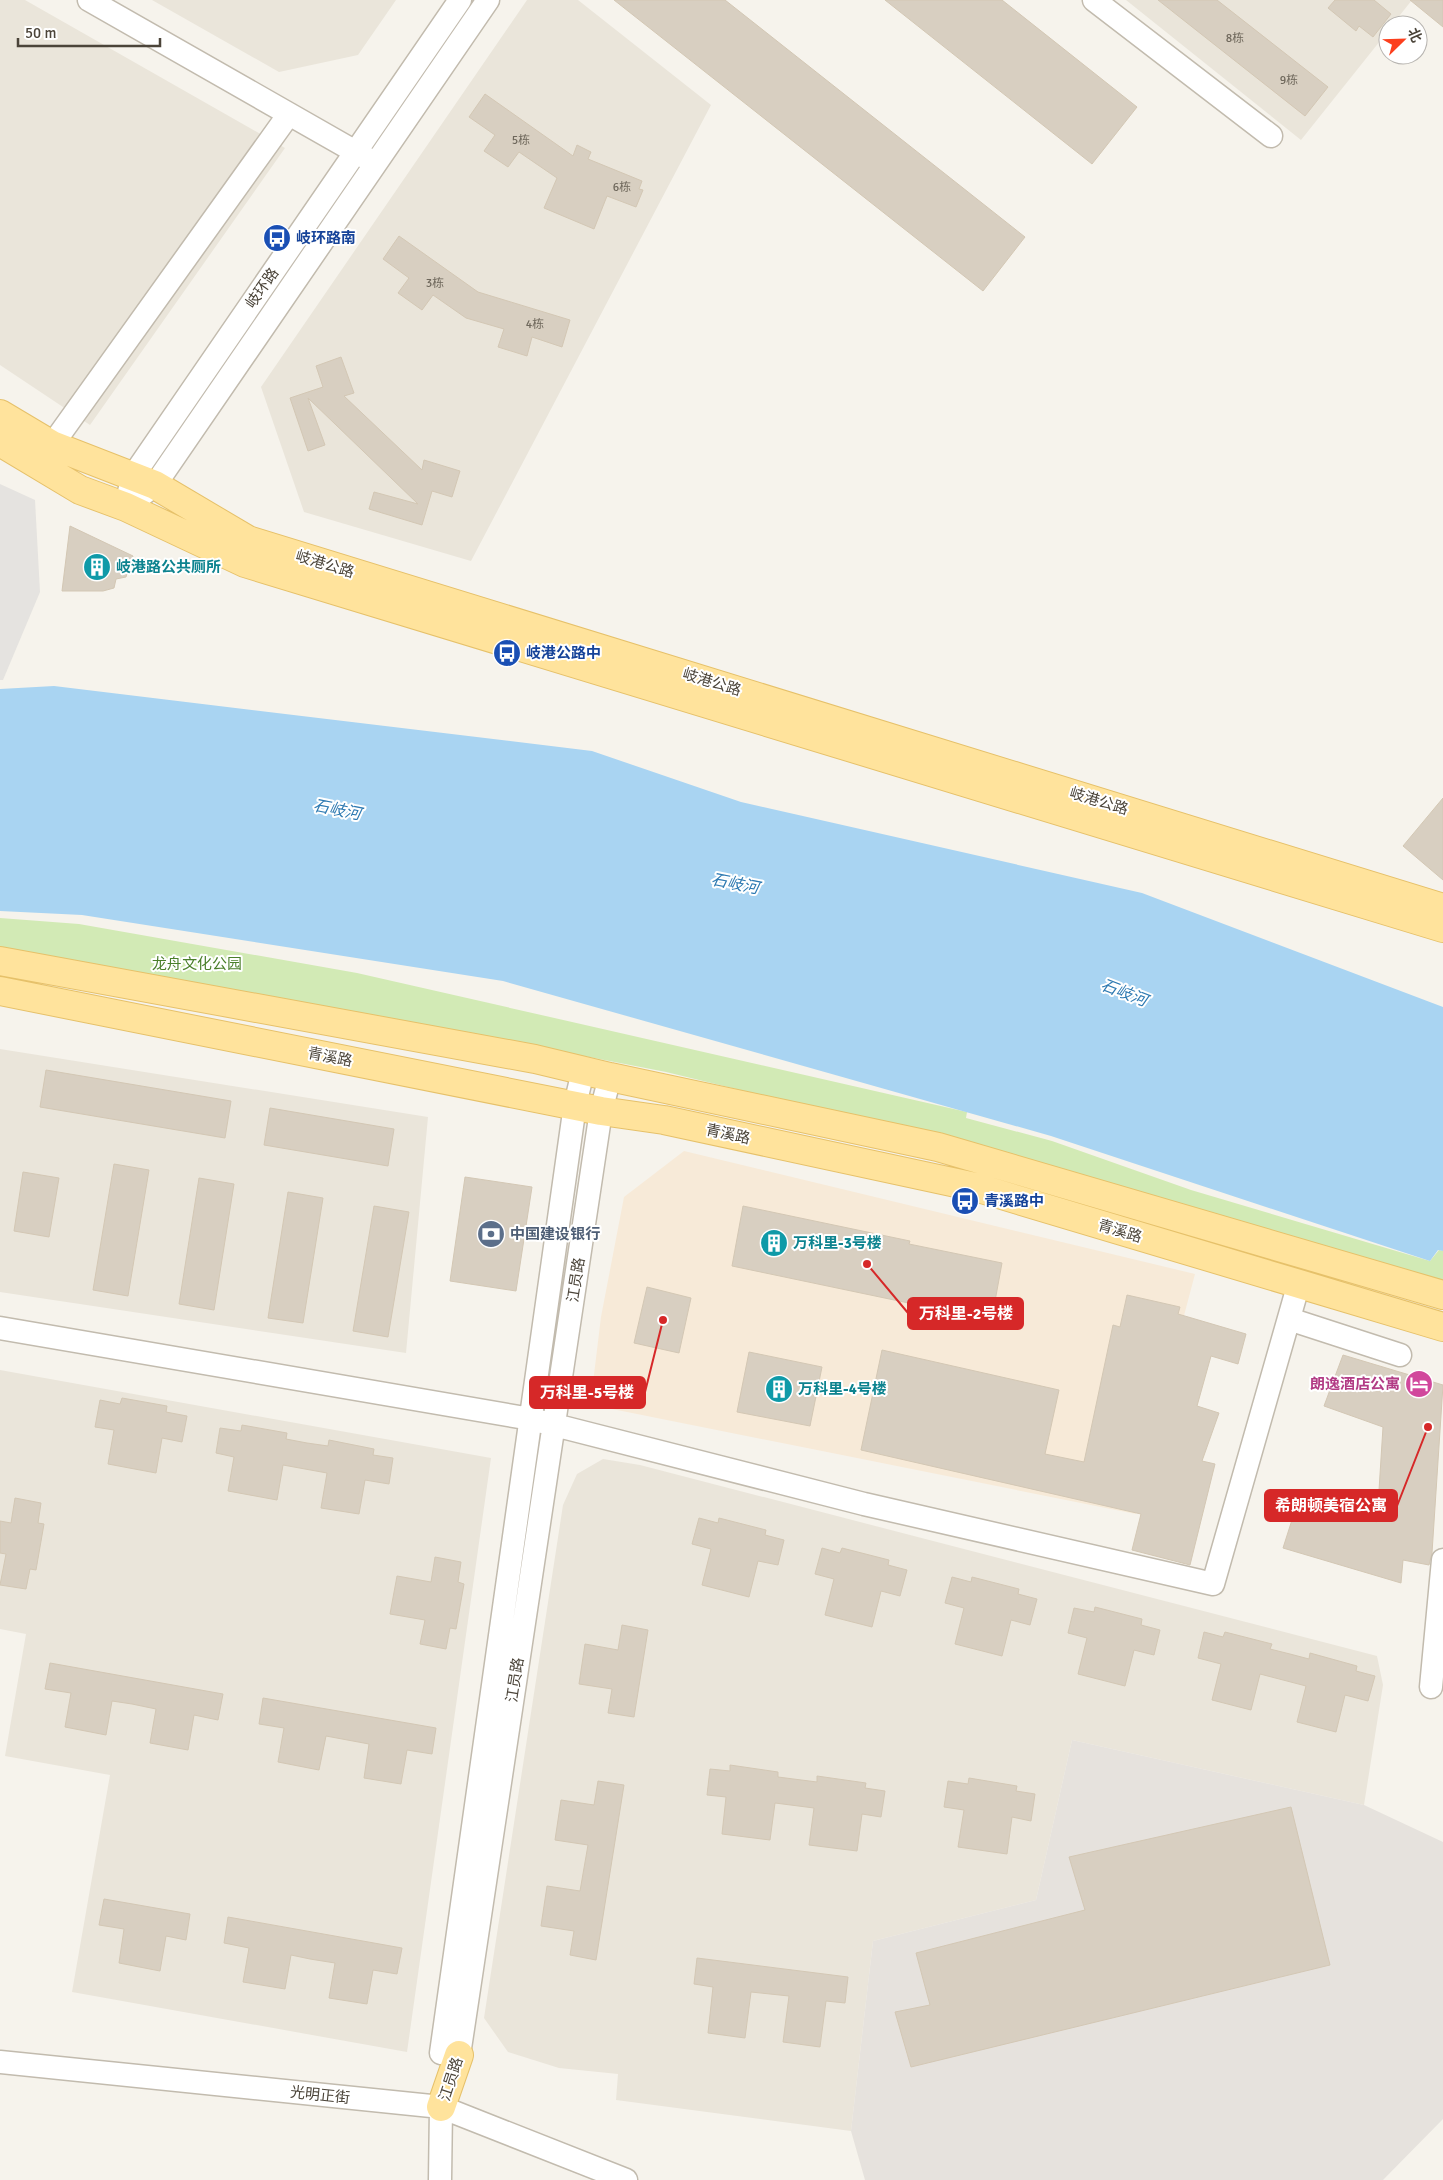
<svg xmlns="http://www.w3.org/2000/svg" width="1443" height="2180" viewBox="0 0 1443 2180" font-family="Signika,'Noto Sans SC',sans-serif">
<rect width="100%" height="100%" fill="#f6f3ec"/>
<path fill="#eae5da" d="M0 0H25L285 148 90 425 0 365Z
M152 0H396L358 55 279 72Z
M527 0H578L711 105 471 561 304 512 261 387Z
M1126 0H1412L1392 25H1388V31L1301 140Z
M0 1049 428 1117 406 1353 0 1292Z
M0 1370 491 1458 407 2052 72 1992 110 1775 5 1756 26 1634 0 1629Z
M603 1459 640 1465 1377 1656 1383 1685 1364 1805 1072 1740 1036 1900 873 1941 851 2131 616 2100 618 2074 559 2068 508 2052 484 2018 563 1505 577 1474Z"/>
<path fill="#f7ead8" d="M684 1151 1195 1274 1163 1395 1136 1514 612 1409 592 1391 601 1317 624 1197Z"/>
<path fill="#e6e2dd" d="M1072 1740 1364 1805 1443 1842V2119L1383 2180H865L851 2131 873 1941 1036 1900Z"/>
<path fill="#d2eab5" d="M0 918 79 924 357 973 967 1112 966 1118 1052 1141 1191 1190 1430 1261 1439 1250 1443 1251V1288L1045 1164 666 1072 373 1015 58 960 0 953Z"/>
<path fill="#e5e3e0" d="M0 484 35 500 40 592 3 680H0Z"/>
<path fill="#a9d4f2" d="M54 686 592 751 741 802 1142 893 1443 1007V1251L1438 1250 1430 1261 1051 1136 503 981 82 915 0 911V689Z"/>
<path fill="#d8cfc1" stroke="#d3c7b4" d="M614 0H725L1025 237 983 291Z
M885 0H1002L1137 107 1092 164Z
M1158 0H1217L1328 87 1305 116Z
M1335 0H1374L1391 14 1373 37 1359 26 1356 31 1328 8Z
M1410 0H1443V27Z
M485 94 573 156 577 145 591 152 588 159 642 181 639 189 643 190 636 207 607 196 594 229 544 208 557 178 519 152 508 167 484 151 495 135 469 117Z
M399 236 478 292 570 320 562 347 532 337 527 356 498 347 504 329 466 318 433 295 422 310 398 293 409 278 383 259Z
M341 357 354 393 344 396 422 470 424 460 460 471 452 497 432 491 422 525 369 509 374 492 418 504 308 398 325 445 308 451 290 398 323 387 316 366Z
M70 526 133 556 126 577 116 579 114 588 103 591H62Z
M1443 798V880L1403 846Z
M46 1070 231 1101 225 1138 40 1107Z
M270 1108 394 1129 388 1166 264 1145Z
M114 1164 149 1170 128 1296 93 1290Z
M23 1172 59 1178 49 1237 14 1231Z
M465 1177 532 1187 516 1291 450 1281Z
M199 1178 234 1184 214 1310 179 1304Z
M288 1192 323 1198 303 1323 268 1318Z
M374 1206 409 1212 388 1337 353 1331Z
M743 1206 910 1241 909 1244 1002 1263 991 1323 917 1308 918 1305 732 1266Z
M647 1287 691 1298 679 1353 634 1343Z
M1127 1295 1180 1307 1178 1314 1246 1334 1238 1364 1211 1356 1197 1406 1219 1413 1202 1461 1215 1464 1190 1565 1132 1550 1141 1514 861 1450 882 1350 1059 1390 1045 1454 1084 1462 1113 1325 1120 1327Z
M749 1352 822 1367 810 1426 737 1412Z
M1343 1355 1443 1385 1432 1553 1429 1565 1403 1560 1401 1583 1283 1548 1299 1498 1377 1522 1383 1427 1324 1406Z
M122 1398 167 1406 166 1412 187 1416 182 1442 162 1438 156 1473 108 1464 114 1430 95 1427 100 1400 120 1404Z
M242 1425 287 1433 286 1439 307 1443 328 1446 329 1440 374 1449 373 1455 393 1458 389 1484 365 1480 359 1514 321 1508 327 1473 283 1465 277 1500 228 1491 234 1457 216 1453 220 1428 241 1431Z
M15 1498 41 1503 38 1523 44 1524 36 1570 30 1569 26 1589 0 1585 6 1554 0 1553V1521L11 1523Z
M699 1518 718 1523 719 1518 766 1530 765 1535 784 1540 778 1565 758 1561 749 1597 702 1585 711 1549 692 1544Z
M822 1548 840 1553 842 1548 889 1560 888 1565 907 1570 900 1596 881 1591 872 1627 825 1615 834 1579 815 1574Z
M435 1557 461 1562 458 1582 464 1584 456 1629 450 1628 446 1649 420 1644 425 1620 390 1614 397 1576 431 1582Z
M952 1577 971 1582 972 1577 1019 1589 1018 1594 1037 1599 1030 1625 1011 1620 1002 1656 955 1644 964 1608 945 1603Z
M1095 1607 1142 1619 1141 1625 1160 1630 1154 1655 1134 1650 1125 1686 1078 1674 1087 1638 1068 1633 1074 1608 1094 1612Z
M622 1625 648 1630 634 1717 608 1713 612 1689 579 1684 585 1644 618 1650Z
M1204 1632 1223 1637 1225 1632 1272 1644 1270 1649 1290 1654 1309 1659 1310 1653 1357 1666 1356 1671 1375 1676 1368 1701 1345 1695 1336 1732 1297 1722 1306 1686 1260 1674 1251 1710 1212 1700 1221 1664 1198 1658Z
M50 1663 223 1694 218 1720 194 1715 188 1750 150 1743 156 1709 132 1704 112 1701 106 1735 65 1727 71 1693 45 1689Z
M263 1698 436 1728 432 1754 407 1750 401 1784 364 1778 369 1744 326 1736 319 1770 278 1762 284 1728 259 1724Z
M730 1765 778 1772V1777L817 1782V1776L866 1783 865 1788 885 1791 881 1817 862 1814 857 1851 809 1845 814 1808 775 1803 770 1840 722 1834 726 1797 707 1795 710 1769 730 1771Z
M969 1778 1017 1786 1016 1791 1035 1794 1031 1821 1012 1817 1007 1854 958 1847 964 1810 944 1807 948 1781 968 1784Z
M598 1781 624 1785 596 1960 570 1955 574 1931 541 1926 547 1886 580 1891 588 1845 555 1840 561 1800 594 1805Z
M1291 1807 1330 1965 911 2067 895 2012 930 2005 916 1953 1085 1910 1069 1857Z
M104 1899 190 1914 186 1940 166 1936 160 1971 119 1963 124 1929 99 1925Z
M228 1917 402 1948 397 1974 373 1970 367 2004 329 1998 335 1963 310 1959 291 1955 285 1989 243 1982 249 1948 224 1943Z
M697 1958 848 1977 845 2003 826 2001 820 2047 783 2042 789 1996 751 1992 745 2038 708 2033 713 1987 694 1984Z"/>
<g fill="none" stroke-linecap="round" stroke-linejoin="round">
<g stroke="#c2bbae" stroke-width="25">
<path id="minor" d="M89 0 368 159
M1094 0 1271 136
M52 445 289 114
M129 492 133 476 460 0
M126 507 155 485 488 0
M1289 1319 1400 1355
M0 1328 531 1419 864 1504 1213 1584 1299 1283
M1431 1687 1443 1560
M441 2053 575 1105 583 1071
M459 2055 601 1111 610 1077
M0 2062 441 2107 626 2180
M440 2180 441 2107"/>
</g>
<g stroke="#e6c16a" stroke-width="30">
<path id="major" d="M0 414 52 445 155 485 248 540 1443 908
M0 442 80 490 126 507 245 563 1443 928
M0 961 535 1059 610 1077 938 1147 1443 1295
M0 991 601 1111 664 1120 975 1187 1443 1327
M441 2107 459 2055"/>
</g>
<use href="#minor" stroke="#fff" stroke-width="22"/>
<use href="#major" stroke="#ffe39c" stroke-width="28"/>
</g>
<defs>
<g id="bus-disc" transform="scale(1.4375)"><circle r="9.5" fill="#1a4fb4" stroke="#fff"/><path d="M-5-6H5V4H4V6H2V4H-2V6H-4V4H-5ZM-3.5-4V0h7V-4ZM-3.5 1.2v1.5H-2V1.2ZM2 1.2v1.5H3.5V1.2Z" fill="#fff"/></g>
<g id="building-disc" transform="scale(1.4375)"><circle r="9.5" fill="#0f9aa8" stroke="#fff"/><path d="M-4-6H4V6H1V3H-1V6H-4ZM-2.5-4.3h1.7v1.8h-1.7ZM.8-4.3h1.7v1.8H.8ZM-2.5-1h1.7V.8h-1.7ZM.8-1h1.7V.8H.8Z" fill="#fff"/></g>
<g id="bank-disc" transform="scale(1.4375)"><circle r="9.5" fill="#5c6f8a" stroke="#fff"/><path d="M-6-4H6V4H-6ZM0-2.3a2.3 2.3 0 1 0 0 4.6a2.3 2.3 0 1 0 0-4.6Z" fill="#fff"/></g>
<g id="hotel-disc" transform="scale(1.4375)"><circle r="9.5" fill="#d1479c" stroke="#fff"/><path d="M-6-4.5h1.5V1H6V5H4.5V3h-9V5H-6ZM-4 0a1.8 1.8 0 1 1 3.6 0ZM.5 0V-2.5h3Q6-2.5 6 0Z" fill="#fff"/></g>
</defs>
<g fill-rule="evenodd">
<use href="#bus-disc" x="277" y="238"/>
<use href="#building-disc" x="97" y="567"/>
<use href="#bus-disc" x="507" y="653"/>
<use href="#bus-disc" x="965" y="1201"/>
<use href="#bank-disc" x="491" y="1234"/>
<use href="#building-disc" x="774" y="1243"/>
<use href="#hotel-disc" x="1419" y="1384"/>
<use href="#building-disc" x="779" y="1389"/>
</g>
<g text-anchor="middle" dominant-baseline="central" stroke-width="4" stroke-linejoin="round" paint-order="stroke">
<g font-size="12" fill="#6e675b">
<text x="1235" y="38">8栋</text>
<text x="1289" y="80">9栋</text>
<text x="521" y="140">5栋</text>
<text x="622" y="187">6栋</text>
<text x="435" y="283">3栋</text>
<text x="535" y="324">4栋</text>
</g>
<g font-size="15" font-weight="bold" fill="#164399" stroke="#fff" text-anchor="start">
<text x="296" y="238">岐环路南</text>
<text x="526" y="653">岐港公路中</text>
<text x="984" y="1201">青溪路中</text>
</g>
<g font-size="15" fill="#4b4439" stroke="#fff">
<text transform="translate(262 288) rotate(-55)">岐环路</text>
<text transform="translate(325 564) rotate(17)">岐港公路</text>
<text transform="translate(712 682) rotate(17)">岐港公路</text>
<text transform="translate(1099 801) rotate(17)">岐港公路</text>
<text transform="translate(330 1057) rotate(11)">青溪路</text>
<text transform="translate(728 1134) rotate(12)">青溪路</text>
<text transform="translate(1120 1231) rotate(17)">青溪路</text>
<text transform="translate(576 1280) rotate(-81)">江员路</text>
<text transform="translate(515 1680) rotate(-81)">江员路</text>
<text transform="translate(451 2079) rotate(-72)">江员路</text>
<text transform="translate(320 2095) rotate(6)">光明正街</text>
</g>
<g font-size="15" font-weight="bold" fill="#0d838f" stroke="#fff" text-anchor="start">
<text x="116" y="567">岐港路公共厕所</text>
<text x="793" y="1243">万科里-3号楼</text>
<text x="798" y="1389">万科里-4号楼</text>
</g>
<g font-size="15" fill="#4a7f2a" stroke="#fff">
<text x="197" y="964">龙舟文化公园</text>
</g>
<g font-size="15" font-weight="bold" fill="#4e5e75" stroke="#fff" text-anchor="start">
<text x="510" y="1234">中国建设银行</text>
</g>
<g font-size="15" font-weight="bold" fill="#b23c85" stroke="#fff" text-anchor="end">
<text x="1400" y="1384">朗逸酒店公寓</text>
</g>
<g font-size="16" font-style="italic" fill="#2e7ab2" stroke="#fff">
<text transform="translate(337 810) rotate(11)">石岐河</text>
<text transform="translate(735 884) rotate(11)">石岐河</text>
<text transform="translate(1124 993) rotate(21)">石岐河</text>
</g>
</g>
<path fill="none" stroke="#d62828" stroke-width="2" d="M867 1264L908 1313M663 1320L645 1392M1428 1427L1397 1506"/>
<g fill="#d62828" stroke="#fff" stroke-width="2">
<circle cx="867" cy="1264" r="5"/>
<circle cx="663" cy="1320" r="5"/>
<circle cx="1428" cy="1427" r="5"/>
</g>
<g fill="#d62828" stroke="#d62828" stroke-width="2">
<rect x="908" y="1298" width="115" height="31" rx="5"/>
<rect x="530" y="1377" width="115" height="31" rx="5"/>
<rect x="1265" y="1490" width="132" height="31" rx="5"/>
</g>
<g font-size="16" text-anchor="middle" font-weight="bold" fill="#fff">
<text x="966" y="1319">万科里-2号楼</text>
<text x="587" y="1398">万科里-5号楼</text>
<text x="1331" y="1511">希朗顿美宿公寓</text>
</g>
<g transform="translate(1403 40) rotate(67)"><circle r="24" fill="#ffffff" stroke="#b7b4b0"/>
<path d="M0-4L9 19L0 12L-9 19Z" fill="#fc3f1d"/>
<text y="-8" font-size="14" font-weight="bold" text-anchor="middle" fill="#4b4439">北</text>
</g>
<path d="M18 38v8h142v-8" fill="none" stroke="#4b4439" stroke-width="2.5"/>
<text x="25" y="38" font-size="15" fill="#4b4439" stroke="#ffffff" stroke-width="4" paint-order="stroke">50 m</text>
</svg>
